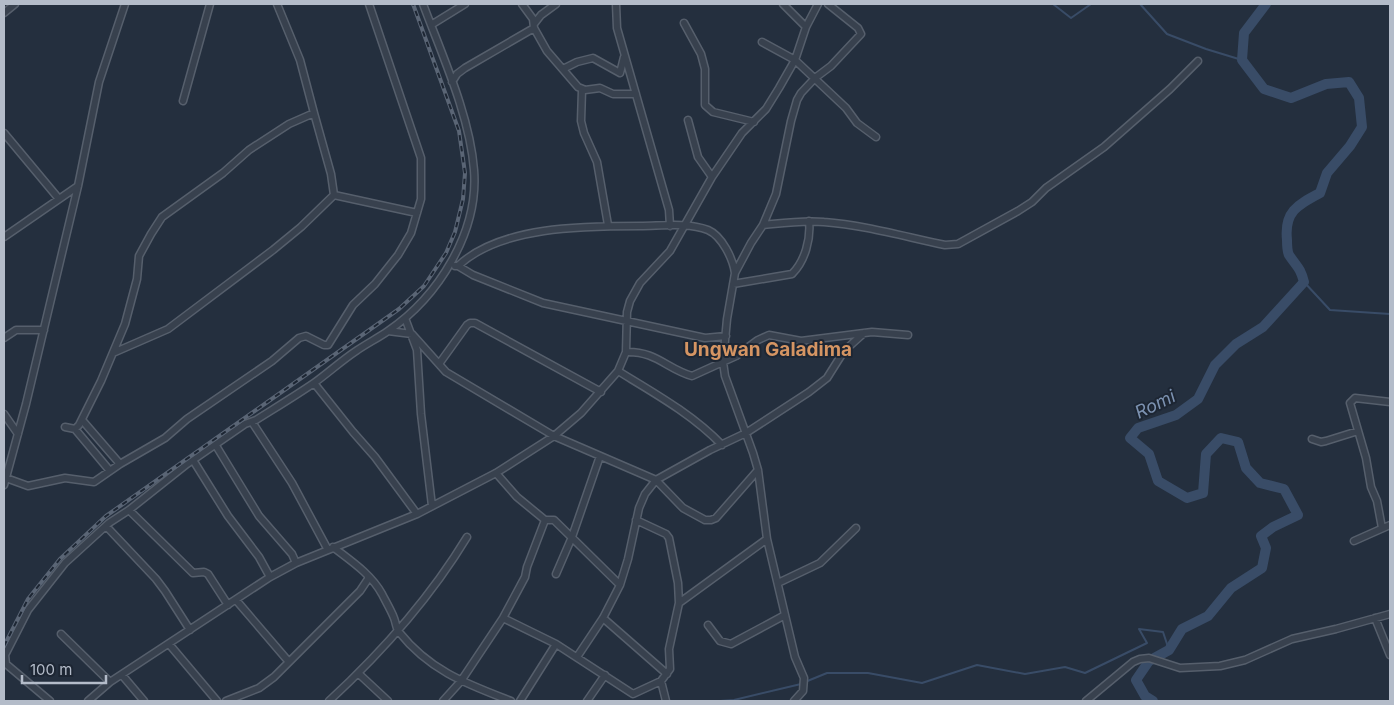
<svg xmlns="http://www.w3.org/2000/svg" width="1394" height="705" viewBox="0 0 1394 705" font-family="Inter,sans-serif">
<rect width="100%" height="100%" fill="#242f3e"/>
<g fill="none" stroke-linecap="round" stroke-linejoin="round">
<path stroke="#394c67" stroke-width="2" d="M1053 4 1071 18 1091 4
M1140 4 1167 34 1206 49 1242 60
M1304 282 1330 310 1390 314
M805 682 827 673H868L922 683 977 665 1025 674 1065 667 1085 673 1147 643 1139 629 1163 632 1169 650
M720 701 734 700 801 684"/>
<path stroke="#394c67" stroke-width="10" d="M1153 701 1145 696 1136 680 1149 661 1169 650 1182 629 1208 616 1231 588 1262 568 1266 548 1261 536 1273 527 1298 515 1284 489 1260 483 1246 468 1238 442 1221 438 1206 454 1203 493 1187 498 1158 481 1149 454 1130 438 1138 428 1176 415 1198 399 1215 365 1236 344 1263 327 1304 282C1300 267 1297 267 1289 255 1287 251 1287 245 1287 240 1284 212 1297 205 1320 193L1327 173 1350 146 1362 127 1359 98 1349 82 1326 84 1291 98 1264 89 1242 60 1244 33 1266 4"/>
<g stroke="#565f6c" stroke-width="9">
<path id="minor" d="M522 4 533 19 534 28 547 51 578 87 585 90 600 88 613 94H636
M616 4 617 28 669 210 670 226
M783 4 806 27
M4 13 15 4
M684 23 701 54 705 69V105L713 112 754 122
M534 24 541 15 556 4
M431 25 465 4
M762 42 795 60 846 108 857 123 876 137
M563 69 577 62 593 58 620 73 624 57
M452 82 457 74 465 68 534 28
M582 90 581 121 584 133 597 162 608 225
M183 101 210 4
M314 113 331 174 334 195
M688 120 698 157 712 177
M4 133 59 199
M334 195 417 213
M763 225 776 194 791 121 797 100 801 93 815 78 831 66 861 34 858 28 828 4
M4 237 78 186
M455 266H458L473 275 543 303 705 338 726 336
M458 266C500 226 584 226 640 226 661 226 687 222 708 230 722 236 733 259 735 273
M733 284 792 274C805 261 811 239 809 221
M405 318 417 350 421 414 432 506
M388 331 412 334 446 372 554 436 656 480 683 508 705 520H711L716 518 758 470
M4 338 16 330H44
M626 352C656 351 667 369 692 376L736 356 758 340 769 335 801 341 872 332 908 335
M113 353 168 329 273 250 301 227 334 195
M439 364 467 325 470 323H475L601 392
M618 371C654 393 692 414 722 445
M314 383 353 432 375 457 417 514
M4 414 18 434
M82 420 120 464 165 438 187 419 272 361 299 338 306 336 324 345H328L353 305 375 284 398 255 411 233 421 199V158L369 4
M252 422 292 483 328 550
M65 427 75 429 79 425 101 381 125 324 137 279 139 256 151 234 162 217 223 173 249 150 289 124 314 113 300 60 277 4
M75 429 110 471
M1312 439 1321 442 1326 441 1358 431
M215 444 259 516 292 554 296 563
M193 460 228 516 259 557 270 577
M496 473 517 497 545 520H554L620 585
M6 478 28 486 65 478 94 482 120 464
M4 485 26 404 78 186 99 82 125 4
M129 510 193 573 204 572 208 574 228 605
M636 520 666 534 669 538 678 583 679 603
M106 526 156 579 165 591 190 630
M1382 528 1377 501 1371 487 1366 458 1350 403 1355 398 1390 402
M1354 541 1390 525
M333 547C351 561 371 574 382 594 386 602 391 610 394 618 396 623 396 628 399 632 430 671 467 684 511 701
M556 574 572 537 600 456
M778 583 820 563 856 528
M236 600 289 662
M503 618 556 644 633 694 661 681 670 669 669 649 679 603 767 539
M603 618 667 674
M1375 618 1390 655
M708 625 720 641 731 644 785 615
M61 634 110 682
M169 644 217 701
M577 657 603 618 620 585 628 559 639 508 645 494 656 480 710 450 746 433 809 392 827 378 844 351 864 333
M359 674 388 701
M122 675 144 701
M661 681 666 701
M50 701 6 664 5 655 28 610 65 563 109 523 129 510 187 464 245 424 256 420C275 408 295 396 314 383 328 373 341 361 356 351 366 344 378 338 388 331 438 297 479 232 474 170 470 116 442 55 423 4
M88 701 110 682 270 577 296 563 417 514 496 473 554 436 581 413 618 371 626 352 627 312 630 301 640 283 670 251 712 177 742 133 766 109 779 88 795 60 806 27 818 4
M226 701 259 688 274 677 360 591 368 579V576
M329 701C381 653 430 598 467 537
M443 701 461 681 503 618 525 577 527 567 545 520
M520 701 556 644
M587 701 605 675
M794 701 803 691 804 678 795 657 767 539 758 470 753 453 725 376 723 362 727 319 735 273 751 243 763 225C783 223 804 220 824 222 865 225 906 237 945 245L958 244 1018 211 1032 202 1046 188 1104 147 1170 89 1198 61
M1086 701 1133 662 1140 659 1149 658 1180 668 1220 666 1245 660 1292 639 1336 629 1390 614"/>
</g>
<use href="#minor" stroke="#38414e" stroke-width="6"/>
<g stroke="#5a6575" stroke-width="4">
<path id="rail" d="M4 646 28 599 60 559 106 516 399 309 424 286 446 253 455 232 463 199 465 173 459 131 413 4"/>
</g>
<use href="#rail" stroke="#1d2633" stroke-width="2" stroke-dasharray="5.5" stroke-linecap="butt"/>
</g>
<g text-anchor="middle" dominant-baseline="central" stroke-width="4" stroke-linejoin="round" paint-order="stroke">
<g font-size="18" font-style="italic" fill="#7c92b1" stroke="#1d2633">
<text transform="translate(1155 404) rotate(-26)">Romi</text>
</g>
<g font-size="19" font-weight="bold" fill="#d59563" stroke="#1d2633">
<text x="768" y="349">Ungwan Galadima</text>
</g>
</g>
<rect width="1394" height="705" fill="none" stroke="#b4bcc9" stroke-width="10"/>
<path d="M22 675v8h84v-8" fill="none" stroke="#b4bcc9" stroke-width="2.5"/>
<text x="30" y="675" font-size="15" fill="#b4bcc9" stroke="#1d2633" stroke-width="4" paint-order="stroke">100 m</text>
</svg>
